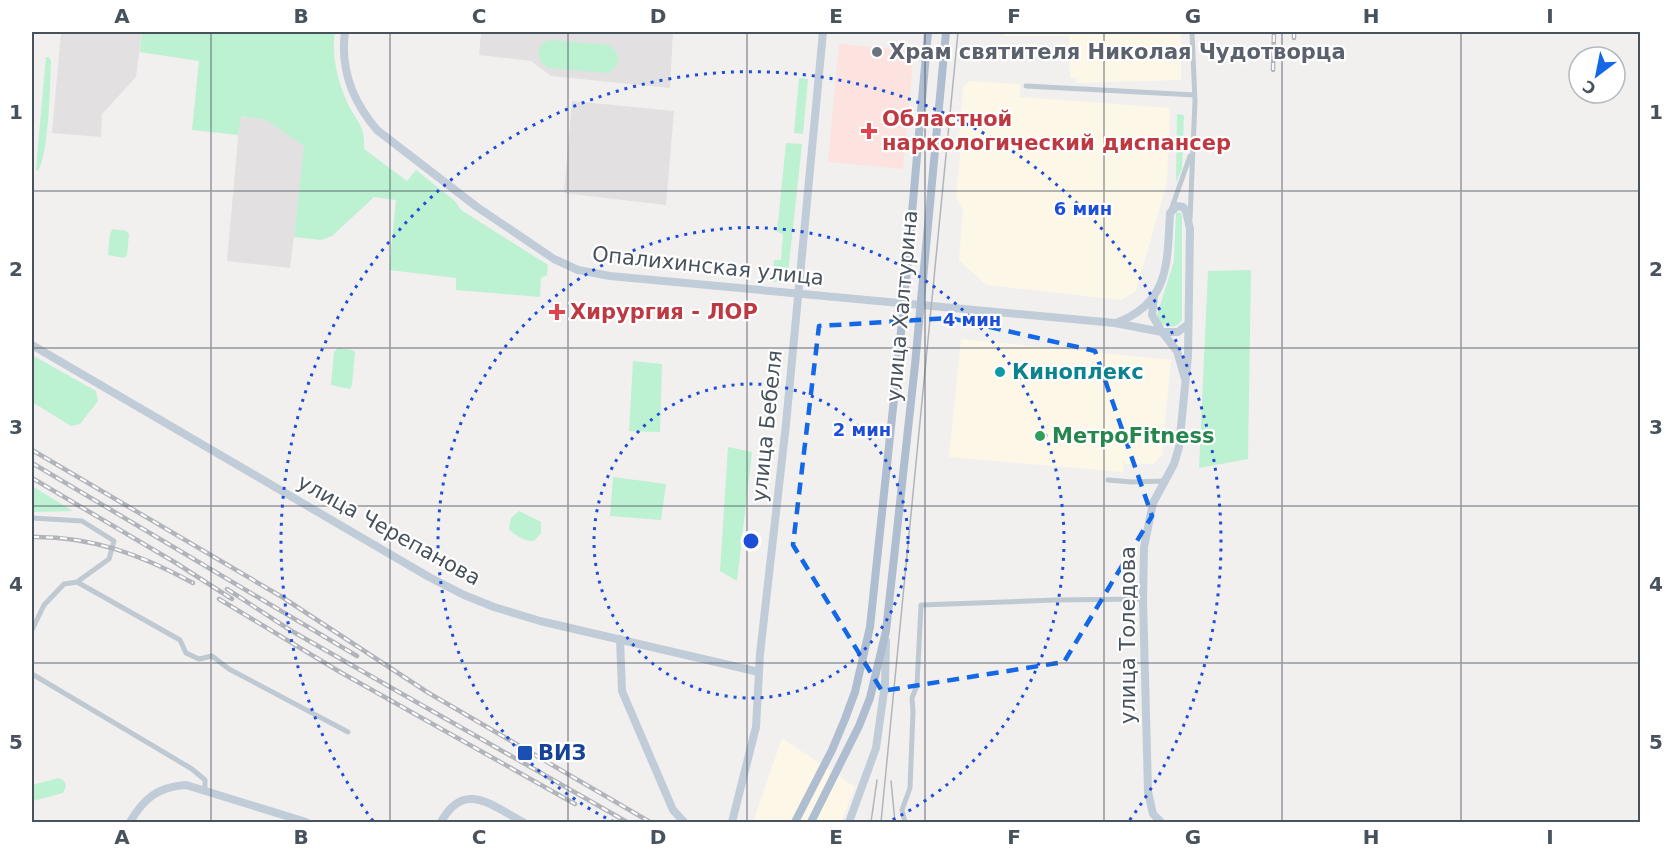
<svg xmlns="http://www.w3.org/2000/svg" width="1672" height="854" viewBox="0 0 1672 854" font-family="'DejaVu Sans',sans-serif">
<rect width="100%" height="100%" fill="#f2efef"/>
<path fill="#fdf7e8" d="M1003 32H1181V80L1076 83V78H1070L1069 36H1003Z
M969 81 1020 84V97L1170 108 1167 182 1136 291 1121 300 986 285 959 260 963 209 956 198 961 146 959 141 963 87Z
M961 339 1171 360 1162 455 1154 464H1124L1123 472 949 457Z
M782 738 855 787 841 822H753Z"/>
<path fill="#e3e0e1" d="M61 32H142L136 77 102 114 101 137 52 133Z
M481 32H673L670 88 551 76 531 61 479 55Z
M572 101 674 111 666 205 564 193Z
M240 116 266 120 305 146 290 268 227 261Z"/>
<path fill="#fce3df" d="M839 44 914 51 903 169 828 162Z"/>
<path fill="#bcf1d2" d="M142 32H335C331 56 338 84 349 106 359 125 365 126 364 149L407 181 416 170 455 201 461 210 548 265 547 275 541 278 540 297 456 290V278L389 270 396 200 374 197 332 236 321 240 294 237 304 146 266 120 241 116 238 135 192 130 199 61 140 52Z
M549 40 609 45 617 53C620 61 616 70 608 73L548 68C536 61 535 46 549 40Z
M46 57H49L51 61C50 85 49 153 38 171L36 170 37 156Z
M799 78 808 79 803 134 794 133Z
M1177 114 1184 115 1182 169 1176 182Z
M786 143 802 144 788 273 783 282H772L774 260H781L783 234 777 232Z
M1176 212 1181 213 1182 217V320C1175 330 1167 327 1158 322L1157 315 1174 261Z
M113 229 126 231 129 234 127 255 124 258 108 255 110 233Z
M1251 270 1248 459 1199 468 1208 271Z
M338 348 352 350 355 352 352 385 350 389 331 385 334 352Z
M32 355 96 391 98 401 80 424 71 426 32 402Z
M633 361 662 364 660 432 629 431Z
M728 447 752 452 737 581 720 571Z
M613 477 666 484 661 520 610 516Z
M32 486 73 511 32 512Z
M519 511 541 522V533L534 541C526 542 514 535 509 529L511 518Z
M59 778 64 781 66 786 63 793 33 801 32 785Z"/>
<g fill="none" stroke-linecap="round" stroke-linejoin="round">
<path stroke="#bfc9d2" stroke-width="5" d="M1026 86 1195 95
M1171 210 1190 156
M1190 219 1195 101 1192 32
M1108 480 1132 482 1165 481
M32 518 82 521 114 541 109 559 77 582 64 584 44 605 32 630
M77 582 180 640 186 653 199 659 212 656 229 669 348 732
M32 674 192 769 205 780V790
M905 822 902 810 910 788 913 712 912 698 917 685 921 605 1055 600 1143 599"/>
<path stroke="#c1ccd9" stroke-width="8" d="M345 32C340 69 353 102 377 130L477 207 554 259 578 270 610 276 1115 323 1162 332 1177 351 1185 379
M1154 297 1152 315 1162 332H1178L1188 324
M1116 323C1170 303 1167 263 1170 213L1177 206 1183 207 1186 211 1190 229 1188 356 1179 447 1174 464 1153 503 1144 547 1143 599 1148 792 1153 814 1161 822
M32 345 429 577 464 595 494 607 540 621 759 672
M620 639 622 691 673 810 684 822
M130 822C144 798 158 787 186 785L306 822
M441 822C464 780 491 805 523 822
M732 822 756 727 760 654 786 424 823 32
M849 822 876 748 885 684 886 641"/>
<path stroke="#aebdcf" stroke-width="8" d="M795 822 832 750 845 719 855 692 870 627 904 303 928 32
M811 822 859 726 870 698 886 631 915 365 946 32"/>
<path stroke="#b1b4ba" stroke-width="1.5" d="M891 781 895 822
M871 822 877 780
M881 822 958 32"/>
<g stroke="#b1b4ba" stroke-width="4.5">
<path id="rail" d="M1294 38V32
M1273 70 1274 32
M32 450 282 597 427 692 650 822
M32 463 357 656
M32 478 176 563 232 599
M32 537C91 536 142 555 193 583
M227 589 290 630 627 822
M219 599 340 672 575 804"/>
</g>
<use href="#rail" stroke="#fff" stroke-width="2" stroke-dasharray="7" stroke-linecap="butt"/>
</g>
<path fill="none" stroke="#1368e8" stroke-width="4.5" stroke-dasharray="12 8" stroke-linejoin="round" d="M950 318 1095 351 1152 516 1064 662 882 691 793 545 819 326Z"/>
<path fill="none" stroke="#47525d" stroke-width="1.5" stroke-opacity="0.55" d="M211 32V822M390 32V822M568 32V822M747 32V822M925 32V822M1104 32V822M1282 32V822M1461 32V822M32 191H1640M32 348H1640M32 506H1640M32 663H1640"/>
<g fill="none" stroke="#1d4ed8" stroke-width="3" stroke-dasharray="3 6">
<circle cx="751" cy="541" r="157"/>
<path d="M614 822A313 313 0 1 1 888 822"/>
<path d="M373 821A470 470 0 1 1 1129 821"/>
</g>
<circle fill="#6b7280" stroke="#fff" stroke-width="2" cx="877" cy="52" r="6"/>
<g fill="#e0444e" stroke="#fff" stroke-width="2">
<path d="M866 122h6v6h6v6h-6v6h-6v-6h-6v-6h6z"/>
<path d="M554 303h6v6h6v6h-6v6h-6v-6h-6v-6h6z"/>
</g>
<circle fill="#0f9aa8" stroke="#fff" stroke-width="2" cx="1000" cy="372" r="6"/>
<circle fill="#2e9e5b" stroke="#fff" stroke-width="2" cx="1040" cy="436" r="6"/>
<rect fill="#1a4fb4" stroke="#fff" stroke-width="2" x="517" y="745" width="16" height="16" rx="3"/>
<g text-anchor="middle" dominant-baseline="central" stroke-width="4.5" stroke-linejoin="round" paint-order="stroke">
<g font-size="21" font-weight="bold" fill="#5b616d" stroke="#fff" text-anchor="start">
<text x="889" y="52">Храм святителя Николая Чудотворца</text>
</g>
<g font-size="21" font-weight="bold" fill="#be3a42" stroke="#fff" text-anchor="start">
<text x="882" y="119">Областной<tspan x="882" dy="24">наркологический диспансер</tspan></text>
<text x="570" y="312">Хирургия - ЛОР</text>
</g>
<g font-size="21" fill="#47525d" stroke="#fff">
<text transform="translate(708 266) rotate(6)">Опалихинская улица</text>
<text transform="translate(902 306) rotate(-85)">улица Халтурина</text>
<text transform="translate(767 426) rotate(-84)">улица Бебеля</text>
<text transform="translate(389 530) rotate(29)">улица Черепанова</text>
<text transform="translate(1128 635) rotate(-90)">улица Толедова</text>
</g>
<g font-size="21" font-weight="bold" fill="#0d838f" stroke="#fff" text-anchor="start">
<text x="1012" y="372">Киноплекс</text>
</g>
<g font-size="21" font-weight="bold" fill="#27864d" stroke="#fff" text-anchor="start">
<text x="1052" y="436">МетроFitness</text>
</g>
<g font-size="21" font-weight="bold" fill="#164399" stroke="#fff" text-anchor="start">
<text x="538" y="753">ВИЗ</text>
</g>
</g>
<circle cx="751" cy="541" r="9" fill="#1d4ed8" stroke="#fff" stroke-width="3"/>
<g font-size="18" text-anchor="middle" font-weight="bold" fill="#1d4ed8" stroke="#fff" stroke-width="4.5" stroke-linejoin="round" paint-order="stroke">
<text x="1083" y="215">6 мин</text>
<text x="972" y="326">4 мин</text>
<text x="862" y="436">2 мин</text>
</g>
<rect width="1672" height="854" fill="none" stroke="#ffffff" stroke-width="66"/>
<g transform="translate(1597 75) rotate(212)"><circle r="28" fill="#ffffff" stroke="#b5babe" stroke-width="1.5"/>
<path d="M0-4.5L10 22L0 15L-10 22Z" fill="#1368e8"/>
<text y="-9" font-size="16" font-weight="bold" text-anchor="middle" fill="#47525d">С</text>
</g>
<rect x="33" y="33" width="1606" height="788" fill="none" stroke="#47525d" stroke-width="2"/>
<g font-size="20" text-anchor="middle" font-weight="bold" fill="#47525d">
<text x="122" y="23">A</text>
<text x="301" y="23">B</text>
<text x="479" y="23">C</text>
<text x="658" y="23">D</text>
<text x="836" y="23">E</text>
<text x="1014" y="23">F</text>
<text x="1193" y="23">G</text>
<text x="1371" y="23">H</text>
<text x="1550" y="23">I</text>
<text x="16" y="119">1</text>
<text x="1656" y="119">1</text>
<text x="16" y="276">2</text>
<text x="1656" y="276">2</text>
<text x="16" y="434">3</text>
<text x="1656" y="434">3</text>
<text x="16" y="591">4</text>
<text x="1656" y="591">4</text>
<text x="16" y="749">5</text>
<text x="1656" y="749">5</text>
<text x="122" y="844">A</text>
<text x="301" y="844">B</text>
<text x="479" y="844">C</text>
<text x="658" y="844">D</text>
<text x="836" y="844">E</text>
<text x="1014" y="844">F</text>
<text x="1193" y="844">G</text>
<text x="1371" y="844">H</text>
<text x="1550" y="844">I</text>
</g>
</svg>
